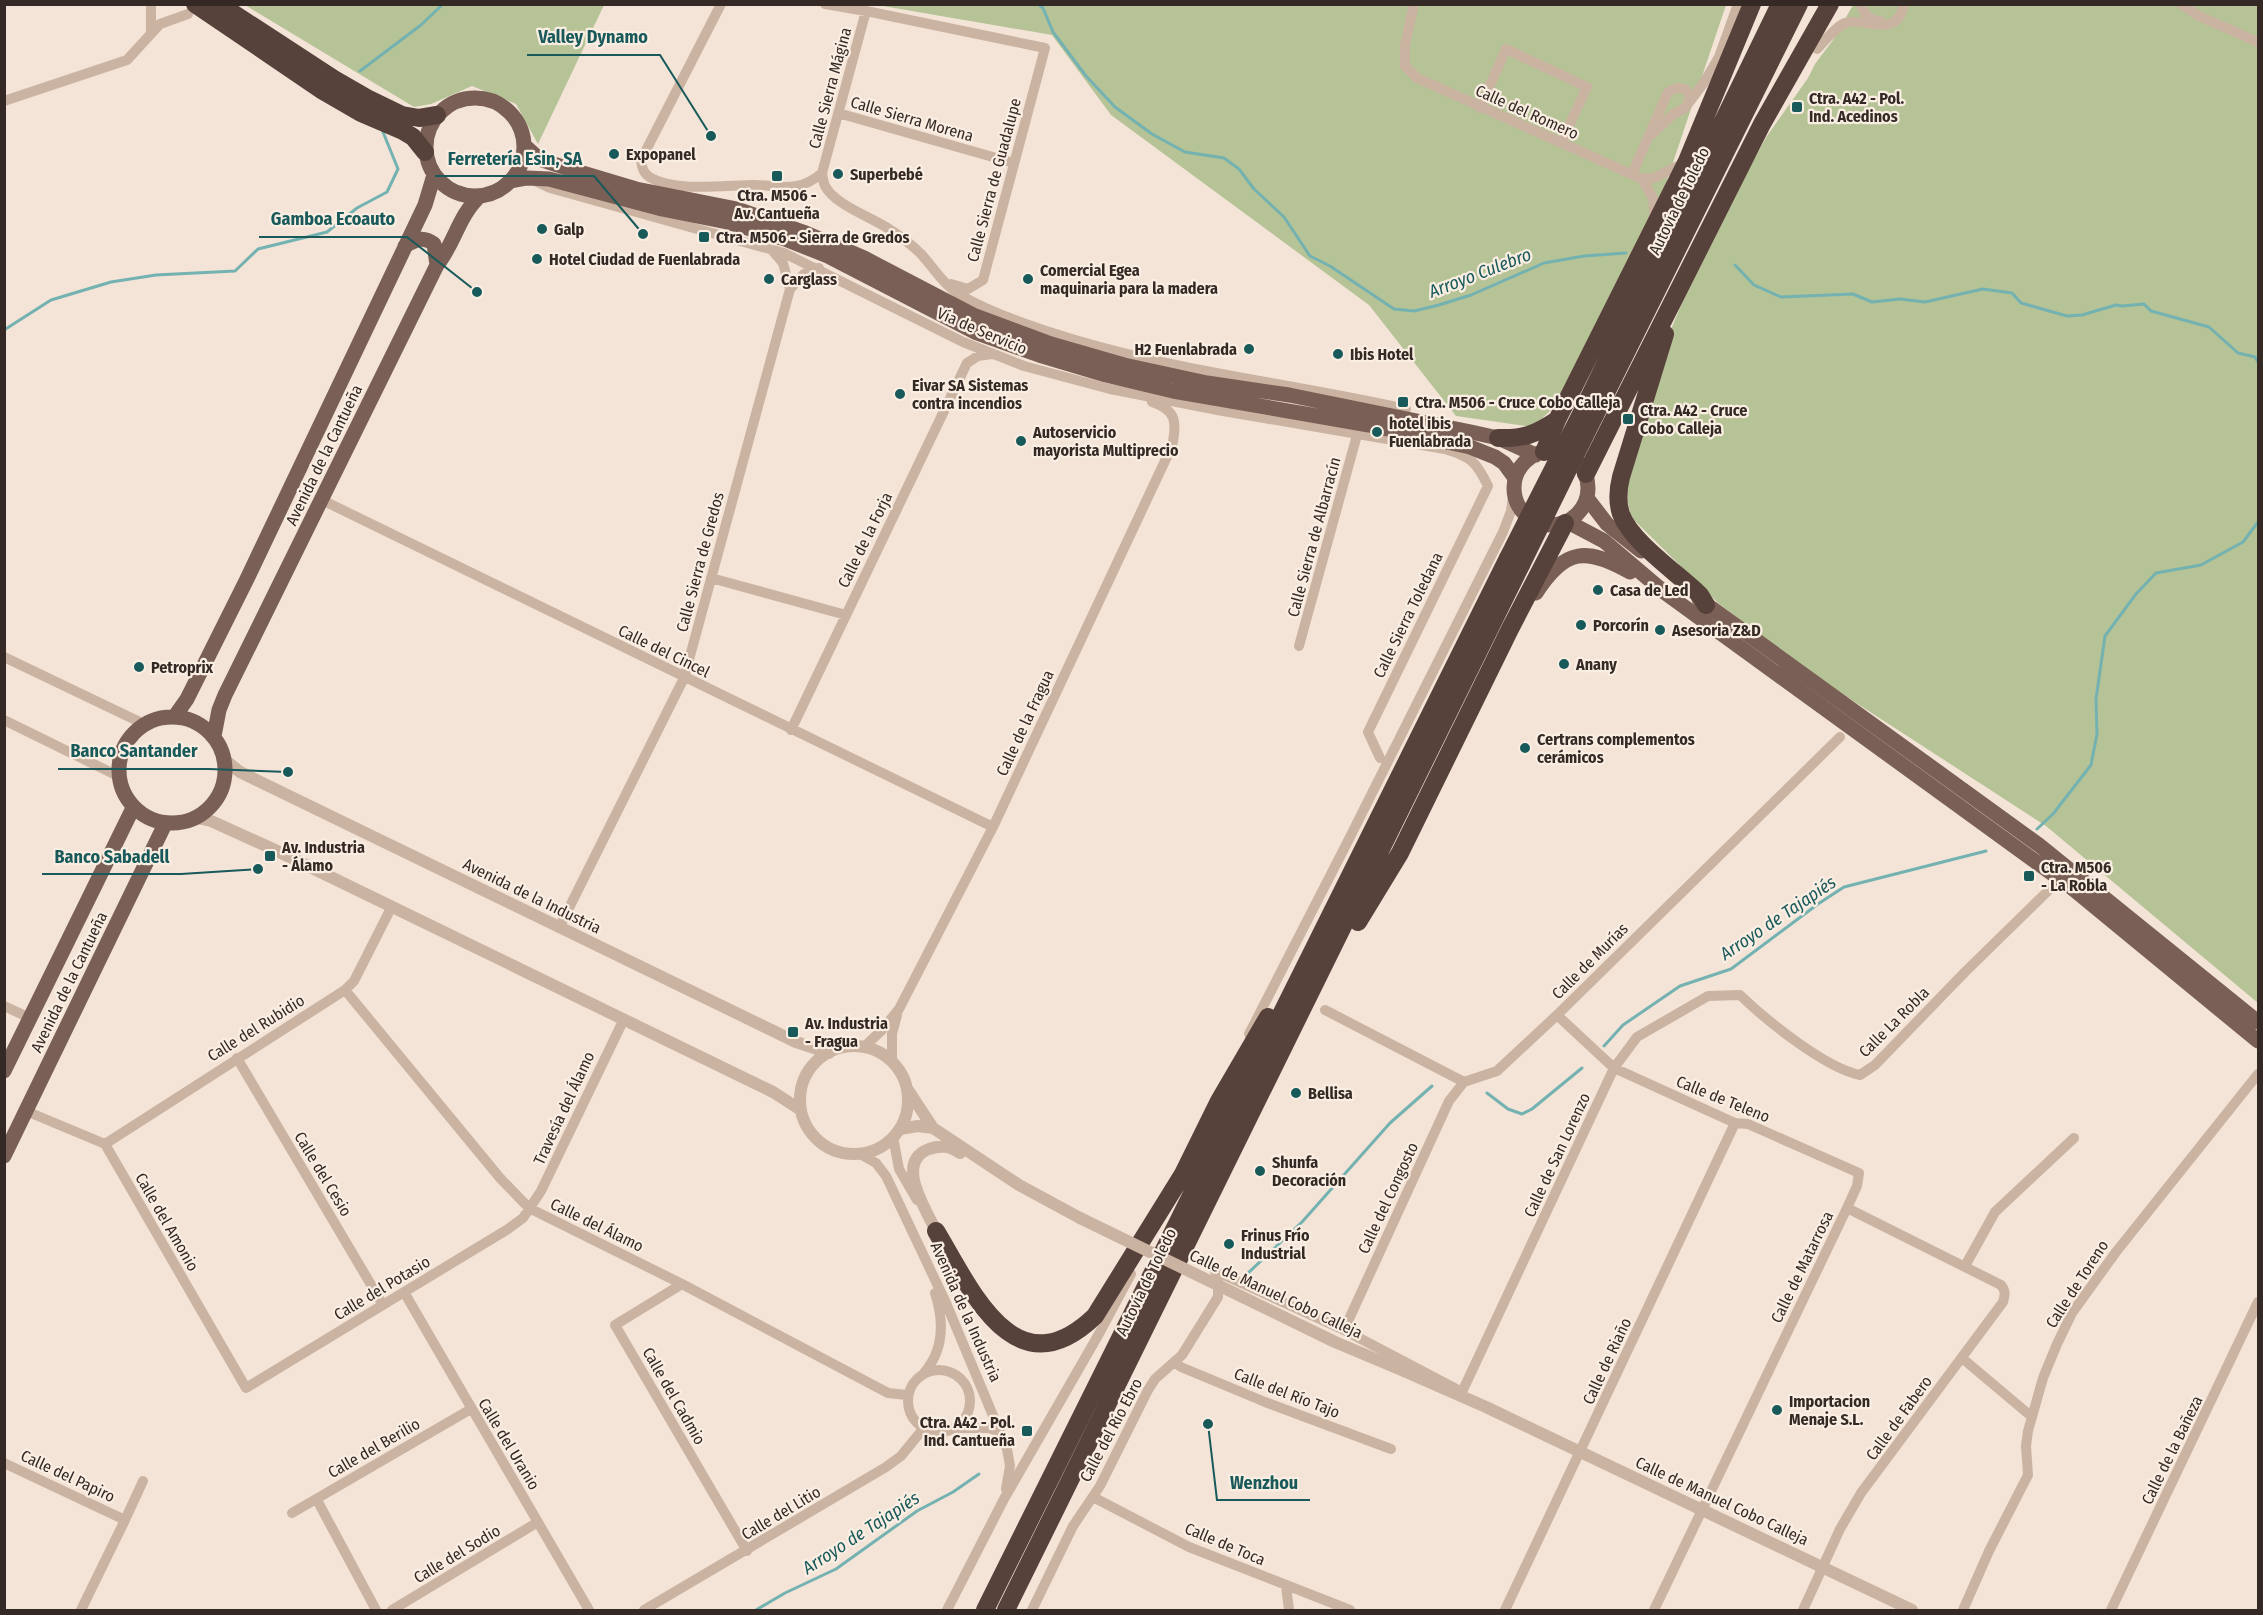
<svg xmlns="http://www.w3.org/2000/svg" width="2263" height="1615" viewBox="0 0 2263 1615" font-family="'Fira Sans Condensed',sans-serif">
<rect width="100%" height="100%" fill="#f3e4d7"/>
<path fill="#b6c396" d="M245 5H604L538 144 516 104 472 86 431 104 414 107Z
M877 5H1726L1659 204 1554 407 1533 427 1456 416 1369 305 1111 115 1052 35Z
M1853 5H2258V1003L2046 826 1810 673 1718 603 1631 517 1625 489 1670 332 1702 254 1767 136 1808 78 1815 64 1833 40Z"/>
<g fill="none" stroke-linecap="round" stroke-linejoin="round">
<path stroke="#74b2b1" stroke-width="3" d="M1038 4 1043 8 1053 32 1086 76 1115 107 1152 134 1185 152 1224 158 1239 169 1254 189 1284 217 1310 256 1330 266 1394 309 1414 311 1439 305 1471 295 1544 263 1584 256 1626 253
M360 71 421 25 443 4
M1735 265 1754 285 1781 297 1853 294 1872 302 1900 299 1925 302 1983 289 2012 293 2021 303 2067 316 2082 315 2116 305 2122 306 2144 304 2151 311 2209 327 2238 353 2255 357 2258 362
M4 330 51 300 111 282 156 275 235 271 258 249 327 232 357 208 387 192 398 169 383 132
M2037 829 2053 814 2091 765 2097 734 2096 699 2105 636 2136 594 2156 573 2201 565 2243 542 2258 522
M1604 1046 1623 1025 1680 986 1731 969 1818 904 1844 887 1986 851
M1487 1093 1508 1109 1522 1114 1532 1109 1582 1068
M1246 1275 1302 1222 1390 1123 1432 1086
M756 1610 785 1593 836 1569 917 1511 953 1492 979 1474"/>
<path stroke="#cbb3a2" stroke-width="10" d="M151 4V32
M721 4 641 160C642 169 644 175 653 179 678 192 727 185 755 185 769 185 783 189 797 186 807 184 815 179 822 173
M825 4 866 11 1045 48 983 280 968 289 951 284
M1414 4 1405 45V66L1417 78 1642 179 1654 178 1684 163
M1861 4C1864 14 1869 20 1880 21
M2181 4 2199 16 2258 42
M866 11 822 173C823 177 823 182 825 186 835 205 871 217 889 229 900 236 912 245 921 254 934 268 945 287 962 296 996 315 1035 328 1072 339 1181 372 1295 384 1406 409
M1817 49C1825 41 1835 27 1845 23 1865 16 1897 41 1904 4
M4 101 127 60 160 24 188 14
M1480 108 1506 49 1587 87 1561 143
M838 113 1014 163
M1652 134 1672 115 1685 108 1703 84 1719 57 1738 4
M1632 174 1668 92 1677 88 1685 89 1690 96 1688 104
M1642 179 1653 198 1655 220
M535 181 550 188 784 253 963 342 1024 366 1110 389 1223 411 1445 449C1471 457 1476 461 1488 486L1368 732 1380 758
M790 289 804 274 819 268
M322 500 993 827
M711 578 846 615
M1299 646 1357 435
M4 657 144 724
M4 720 118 776
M791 730 967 363 978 356 992 354
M559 928 684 678 790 289 783 263 771 249
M345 990 500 1178 529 1208 682 1284 888 1393 907 1395
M4 1006 30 1018
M1325 1010 1464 1082 1497 1071 1557 1015 1840 737
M1557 1015 1614 1068 1735 1123 1748 1124 1859 1173 1857 1186 1847 1208 1654 1610
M1249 1034 1349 839 1503 532 1511 511 1514 490
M864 1047 882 1030 899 1009 993 827 1172 446C1177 423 1177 410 1152 402
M237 1058 383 1305
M892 1062V1034L897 1015
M26 1111 105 1144 246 1388 508 1229 523 1218 541 1191 624 1019
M893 1137 899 1169 917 1200
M105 1144 345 990 354 981 391 908
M860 1154 876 1163 886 1176 946 1303 1007 1449 1010 1466 1006 1489
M1965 1266 1995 1212 2074 1138
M1215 1271 1344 1330 1460 1391
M682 1284 615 1325 747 1551
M404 1292 589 1610
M1344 1330 1449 1101 1464 1082
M1962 1358 2032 1417
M1174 1362 1181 1367 1265 1402 1391 1449
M908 1401a31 31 0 1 1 62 0a31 31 0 1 1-62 0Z
M924 1373C944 1350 944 1321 935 1293
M1462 1392 1614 1068 1637 1037 1708 996 1740 995C1766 1020 1825 1068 1860 1075L1875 1065 1965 972 2052 887
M956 1428H989L1001 1433
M4 1463 125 1520 81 1610
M1093 1497 1189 1547 1350 1610
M317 1500 376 1610
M292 1513 471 1409
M125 1520 143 1481
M1286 1586 1289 1610
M392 1610 538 1522
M644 1610 886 1467 901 1456 923 1429
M947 1610 1004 1499 1100 1332 1131 1274
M1032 1610 1073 1526 1100 1486 1148 1390 1155 1379 1182 1355 1218 1297V1281L1215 1271
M1505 1610 1735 1123
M1803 1610 1840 1529 1861 1493 2003 1302C2005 1295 2006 1291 2001 1285L1847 1208
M1963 1610 1989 1551 2028 1475 2026 1446 2028 1431 2043 1378 2057 1344 2072 1313 2116 1252 2258 1074
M2111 1610 2258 1302"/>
<path stroke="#cbb3a2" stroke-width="12" d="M225 760 240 772 796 1042 829 1053
M197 818 211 821 273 849 773 1092 801 1110
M800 1100a54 54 0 1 1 108 0a54 54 0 1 1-108 0Z
M908 1090 933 1128 1019 1185 1080 1218
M900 1129 918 1126 933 1128
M936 1231C926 1209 894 1162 929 1149 941 1145 950 1146 960 1153
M1404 1371 1486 1407 1912 1610"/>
<path stroke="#795f55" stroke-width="15" d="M426 147a49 49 0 1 1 98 0a49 49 0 1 1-98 0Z
M524 145 539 159 569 169 636 189 737 209 803 232 864 258 973 315 1051 344 1124 365 1207 383 1289 395 1471 432 1498 438 1536 455
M511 181 527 178 549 179 662 209 727 222 785 239 828 256 977 333 1039 355 1106 375 1173 391 1369 425 1470 447 1495 457 1504 463 1515 478
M405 246C417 239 423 236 434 244L437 265
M1514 488a37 37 0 1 1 74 0a37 37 0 1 1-74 0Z
M1587 498 1607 524 1641 551
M1568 522 1604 541 1664 592 2072 888 2258 1041
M1536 593C1565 548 1586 547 1630 572
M1699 599 2039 845 2258 1022
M175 716 187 699 246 581 425 205 434 175
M119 770a53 53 0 1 1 106 0a53 53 0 1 1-106 0Z
M214 736 219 710 225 695 437 265C455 243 458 216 480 196
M4 1071 133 808
M4 1156 165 824"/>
<path stroke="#57423b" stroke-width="18" d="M195 4 323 91 361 113 403 131 413 137 425 152
M219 4 334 79 367 98 402 115 419 118 437 115
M1665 334 1621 477C1618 489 1617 502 1621 514 1631 542 1679 574 1700 595L1706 605
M1584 408 1780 4
M1595 415 1799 4
M1498 438C1524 439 1536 434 1557 420
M1544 452 1557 420 1687 161 1752 4
M1586 474 1762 124 1830 4
M1358 922 1400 853 1510 629 1565 523
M936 1231C971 1289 1015 1393 1095 1316L1183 1174 1219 1101 1268 1017
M985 1610 1508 558
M1006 1610 1521 565"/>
<path stroke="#cbb3a2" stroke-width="12" d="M1080 1218 1335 1342 1404 1371"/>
<path stroke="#57423b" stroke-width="18" d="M1508 558 1584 408
M1521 565 1595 415"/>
</g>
<g fill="#18595a" stroke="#faeee3" stroke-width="2">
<rect x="1791" y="101" width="12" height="12" rx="3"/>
<circle cx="614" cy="154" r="6"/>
<circle cx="838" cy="174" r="6"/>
<rect x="771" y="170" width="12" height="12" rx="3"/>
<circle cx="542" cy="229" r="6"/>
<rect x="698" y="231" width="12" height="12" rx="3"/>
<circle cx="537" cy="259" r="6"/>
<circle cx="769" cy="279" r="6"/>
<circle cx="1028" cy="279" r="6"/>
<circle cx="1249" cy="349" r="6"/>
<circle cx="1338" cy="354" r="6"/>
<circle cx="900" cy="394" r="6"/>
<rect x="1397" y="396" width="12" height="12" rx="3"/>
<rect x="1622" y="413" width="12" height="12" rx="3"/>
<circle cx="1377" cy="432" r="6"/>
<circle cx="1021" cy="441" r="6"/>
<circle cx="1598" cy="590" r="6"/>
<circle cx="1581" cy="625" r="6"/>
<circle cx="1660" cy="630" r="6"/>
<circle cx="1564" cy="664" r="6"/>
<circle cx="139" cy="667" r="6"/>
<circle cx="1525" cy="748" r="6"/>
<rect x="264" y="850" width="12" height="12" rx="3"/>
<rect x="2023" y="870" width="12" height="12" rx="3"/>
<rect x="787" y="1026" width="12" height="12" rx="3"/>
<circle cx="1296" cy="1093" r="6"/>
<circle cx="1260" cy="1171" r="6"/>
<circle cx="1229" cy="1244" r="6"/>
<circle cx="1777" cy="1410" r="6"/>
<rect x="1021" y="1425" width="12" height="12" rx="3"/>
</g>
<g text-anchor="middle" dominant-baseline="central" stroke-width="4.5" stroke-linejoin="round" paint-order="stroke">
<g font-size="16" fill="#352925" stroke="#faeee3">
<text transform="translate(830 88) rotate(-75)">Calle Sierra Mágina</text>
<text transform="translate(1527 112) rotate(24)">Calle del Romero</text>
<text transform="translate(912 119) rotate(16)">Calle Sierra Morena</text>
<text transform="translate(994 180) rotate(-75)">Calle Sierra de Guadalupe</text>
<text transform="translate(1679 201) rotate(-64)">Autovía de Toledo</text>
<text transform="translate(982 331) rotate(23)">Vía de Servicio</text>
<text transform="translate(324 455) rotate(-64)">Avenida de la Cantueña</text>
<text transform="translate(1314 537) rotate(-75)">Calle Sierra de Albarracín</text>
<text transform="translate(865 540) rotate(-64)">Calle de la Forja</text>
<text transform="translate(700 562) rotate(-75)">Calle Sierra de Gredos</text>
<text transform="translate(1408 615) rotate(-64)">Calle Sierra Toledana</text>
<text transform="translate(664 651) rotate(26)">Calle del Cincel</text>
<text transform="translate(1025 723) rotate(-65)">Calle de la Fragua</text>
<text transform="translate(532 896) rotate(26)">Avenida de la Industria</text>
<text transform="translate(1590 961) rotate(-45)">Calle de Murías</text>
<text transform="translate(69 982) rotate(-64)">Avenida de la Cantueña</text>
<text transform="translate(1894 1022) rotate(-45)">Calle La Robla</text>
<text transform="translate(256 1028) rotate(-32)">Calle del Rubidio</text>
<text transform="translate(1723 1099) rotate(22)">Calle de Teleno</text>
<text transform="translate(564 1108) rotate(-65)">Travesía del Álamo</text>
<text transform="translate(1557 1155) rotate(-65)">Calle de San Lorenzo</text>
<text transform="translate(323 1174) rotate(59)">Calle del Cesio</text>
<text transform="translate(1388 1198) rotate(-65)">Calle del Congosto</text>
<text transform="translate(167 1222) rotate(60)">Calle del Amonio</text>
<text transform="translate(597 1225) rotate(26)">Calle del Álamo</text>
<text transform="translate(1802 1267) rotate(-64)">Calle de Matarrosa</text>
<text transform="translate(1146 1282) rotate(-64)">Autovía de Toledo</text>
<text transform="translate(2077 1284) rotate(-57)">Calle de Toreno</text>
<text transform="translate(382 1288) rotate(-31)">Calle del Potasio</text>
<text transform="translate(1276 1294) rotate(25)">Calle de Manuel Cobo Calleja</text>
<text transform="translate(966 1312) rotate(66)">Avenida de la Industria</text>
<text transform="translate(1607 1361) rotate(-65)">Calle de Riaño</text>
<text transform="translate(1287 1393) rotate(21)">Calle del Río Tajo</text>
<text transform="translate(674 1396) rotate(60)">Calle del Cadmio</text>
<text transform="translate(1899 1418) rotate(-54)">Calle de Fabero</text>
<text transform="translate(1111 1430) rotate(-62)">Calle del Río Ebro</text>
<text transform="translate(509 1444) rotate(59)">Calle del Uranio</text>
<text transform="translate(374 1448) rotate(-30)">Calle del Berilio</text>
<text transform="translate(2172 1450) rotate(-64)">Calle de la Bañeza</text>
<text transform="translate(68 1476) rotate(25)">Calle del Papiro</text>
<text transform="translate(1722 1501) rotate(25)">Calle de Manuel Cobo Calleja</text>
<text transform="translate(781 1513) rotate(-31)">Calle del Litio</text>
<text transform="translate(1225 1544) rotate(23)">Calle de Toca</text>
<text transform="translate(457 1554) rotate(-31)">Calle del Sodio</text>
</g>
<g font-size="16" font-weight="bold" fill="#352925" stroke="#faeee3" text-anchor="start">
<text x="1809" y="98">Ctra. A42 - Pol.<tspan x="1809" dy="18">Ind. Acedinos</tspan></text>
<text x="626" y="154">Expopanel</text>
<text x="850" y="174">Superbebé</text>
<text x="777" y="195" text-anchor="middle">Ctra. M506 -<tspan x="777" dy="18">Av. Cantueña</tspan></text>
<text x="554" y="229">Galp</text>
<text x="716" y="237">Ctra. M506 - Sierra de Gredos</text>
<text x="549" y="259">Hotel Ciudad de Fuenlabrada</text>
<text x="1040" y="270">Comercial Egea<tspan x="1040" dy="18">maquinaria para la madera</tspan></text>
<text x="781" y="279">Carglass</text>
<text x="1237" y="349" text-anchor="end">H2 Fuenlabrada</text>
<text x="1350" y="354">Ibis Hotel</text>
<text x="912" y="385">Eivar SA Sistemas<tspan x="912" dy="18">contra incendios</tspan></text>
<text x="1415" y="402">Ctra. M506 - Cruce Cobo Calleja</text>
<text x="1640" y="410">Ctra. A42 - Cruce<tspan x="1640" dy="18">Cobo Calleja</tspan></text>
<text x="1389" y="423">hotel ibis<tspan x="1389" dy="18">Fuenlabrada</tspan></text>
<text x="1033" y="432">Autoservicio<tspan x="1033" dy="18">mayorista Multiprecio</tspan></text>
<text x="1610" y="590">Casa de Led</text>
<text x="1593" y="625">Porcorín</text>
<text x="1672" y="630">Asesoria Z&amp;D</text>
<text x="1576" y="664">Anany</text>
<text x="151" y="667">Petroprix</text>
<text x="1537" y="739">Certrans complementos<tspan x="1537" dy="18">cerámicos</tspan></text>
<text x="282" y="847">Av. Industria<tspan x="282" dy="18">- Álamo</tspan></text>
<text x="2041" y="867">Ctra. M506<tspan x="2041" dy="18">- La Robla</tspan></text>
<text x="805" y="1023">Av. Industria<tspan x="805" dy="18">- Fragua</tspan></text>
<text x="1308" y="1093">Bellisa</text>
<text x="1272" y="1162">Shunfa<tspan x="1272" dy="18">Decoración</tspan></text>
<text x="1241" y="1235">Frinus Frío<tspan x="1241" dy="18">Industrial</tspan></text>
<text x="1789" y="1401">Importacion<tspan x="1789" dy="18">Menaje S.L.</tspan></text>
<text x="1015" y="1422" text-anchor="end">Ctra. A42 - Pol.<tspan x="1015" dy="18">Ind. Cantueña</tspan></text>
</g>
<g font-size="18" font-style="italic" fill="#18595a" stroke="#faeee3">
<text transform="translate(1480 273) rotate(-21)">Arroyo Culebro</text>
<text transform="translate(1778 918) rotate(-34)">Arroyo de Tajapiés</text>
<text transform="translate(861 1533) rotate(-33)">Arroyo de Tajapiés</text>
</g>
</g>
<path fill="none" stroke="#18595a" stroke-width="2" d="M711 136L660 55H527M643 234L594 176H435M477 292L407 237H259M288 772L209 769H58M258 869L181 874H42M1208 1424L1217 1500H1310"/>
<g fill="#18595a" stroke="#faeee3" stroke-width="2">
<circle cx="711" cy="136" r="6"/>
<circle cx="643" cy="234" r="6"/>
<circle cx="477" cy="292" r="6"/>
<circle cx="288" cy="772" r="6"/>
<circle cx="258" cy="869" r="6"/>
<circle cx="1208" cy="1424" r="6"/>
</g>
<g font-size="18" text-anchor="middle" font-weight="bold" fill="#18595a" stroke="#faeee3" stroke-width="4.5" stroke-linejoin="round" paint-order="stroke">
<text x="593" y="43">Valley Dynamo</text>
<text x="515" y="165">Ferretería Esin, SA</text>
<text x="333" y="225">Gamboa Ecoauto</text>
<text x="134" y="757">Banco Santander</text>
<text x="112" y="863">Banco Sabadell</text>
<text x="1264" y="1489">Wenzhou</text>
</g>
<rect width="2263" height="1615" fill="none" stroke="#352925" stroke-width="12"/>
</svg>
